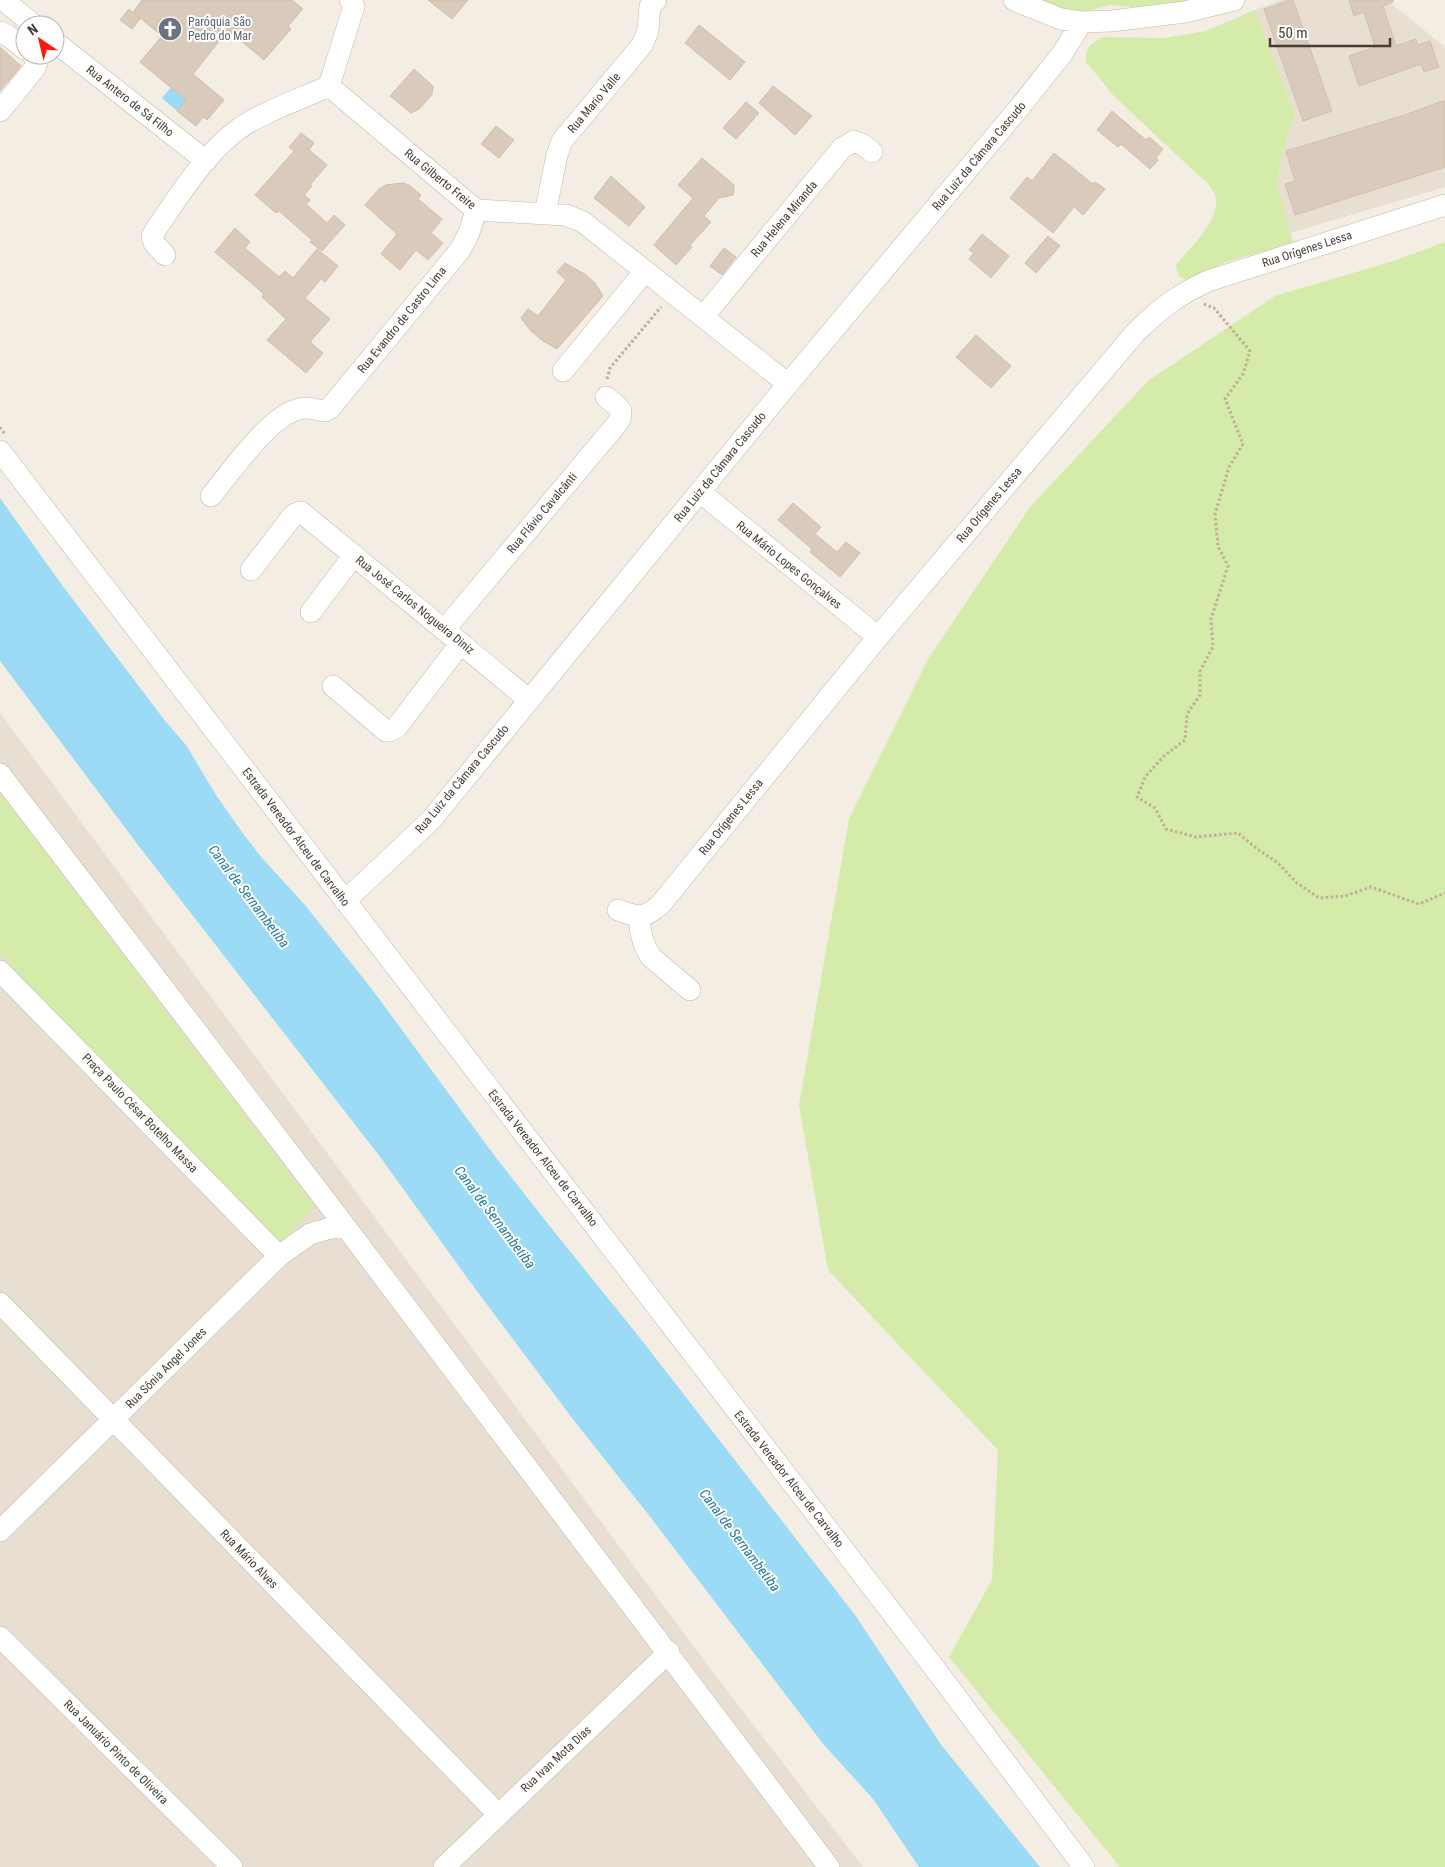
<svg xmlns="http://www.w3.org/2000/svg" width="1445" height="1867" viewBox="0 0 1445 1867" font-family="'Roboto Condensed',sans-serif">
<rect width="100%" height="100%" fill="#f3ede4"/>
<path fill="#e8ded2" d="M1281 0H1387L1445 47V187L1290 233 1277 183 1284 147 1295 114 1255 10Z
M0 713 712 1671 863 1867H0Z"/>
<path fill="#d5ebaa" d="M1036 0H1193L1155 9 1110 5 1072 15Z
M1255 10 1295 114 1284 147 1277 183 1293 243 1226 262 1187 281 1178 275 1176 265C1197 239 1240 205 1199 176L1114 96 1086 62V53L1090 45 1103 37 1165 38 1206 31Z
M1445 242V1867H1120L949 1657 992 1580 998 1450 828 1270 799 1105 849 819 928 659 1030 507 1148 381 1275 296 1397 260Z
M0 793 315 1207 281 1243 0 955Z"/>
<path fill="#9cdbf5" d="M171 87 186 100 177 111 162 98Z
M0 498 62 585 166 722 186 745 216 795 244 835 262 858 305 905 371 988 494 1155 548 1224 640 1338 855 1615 942 1746 1040 1867H919L873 1799 824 1745 648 1514 572 1418 468 1279 381 1158 138 845 0 661Z"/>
<path fill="#d9cabc" stroke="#d1beac" d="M142 0H292L303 9 288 26 291 29 264 60 228 30 193 74 224 100 207 120 203 117 196 126 177 111 186 100 140 62 162 36 133 12Z
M428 0H468L452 19Z
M1290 0H1293L1332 111 1303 121 1264 9Z
M1349 0H1393V2L1383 6 1396 46 1416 39 1418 45 1430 41 1439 67 1424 72 1421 64 1359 86 1349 56 1375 47 1364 12 1354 16Z
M129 9 140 19 132 29 120 20Z
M699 25 745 62 730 80 685 43Z
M0 47 21 66 0 91Z
M414 69 433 86 432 95 419 109 411 113 390 96Z
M773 86 812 116 795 135 759 103Z
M1445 100V167L1295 215 1285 184 1295 181 1286 151 1405 115Z
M746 102 759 113 736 139 723 128Z
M1112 111 1146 140 1149 137 1163 149 1156 158 1158 160 1150 169 1121 144 1118 147 1097 130Z
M496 126 514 140 499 158 481 144Z
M301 133 314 143 309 150 327 165 310 185 312 186 304 195 310 200 306 204 327 223 334 215 345 225 322 251 310 242 312 240 279 211 276 213 255 195 294 151 289 147Z
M1054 153 1093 184 1095 182 1105 189 1083 215 1074 207 1053 233 1010 198 1027 177 1032 181Z
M702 158 734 185 733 195 719 198 704 216 711 222 690 245 692 247 676 265 654 245 693 198 678 185Z
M611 176 645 207 629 226 594 198Z
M403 183 409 185 421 195 418 199 442 219 431 233 443 243 428 260 416 250 400 270 381 254 397 234 365 205 379 189 386 185Z
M235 228 250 242 245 248 279 277 285 271 293 278 317 249 338 266 325 282 321 279 305 298 330 319 310 342 323 353 306 373 267 340 286 319 262 297 264 294 215 252Z
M982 234 1009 256 991 278 969 259 974 253 969 250Z
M1048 236 1060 246 1036 273 1025 263Z
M724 248 736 257 722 275 710 266Z
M565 263 586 275 595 283 603 296 557 349 543 341 531 331 521 318 528 309 538 316 566 280 557 272Z
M976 335 1011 366 991 388 956 357Z
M793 503 821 527 815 534 837 552 846 542 860 553 840 577 810 552 812 549 778 520Z"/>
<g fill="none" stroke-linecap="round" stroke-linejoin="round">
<g stroke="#c2b7a9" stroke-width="22">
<path id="minor" d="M3 0 34 25
M350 0 354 6 329 86 476 210 566 215 583 222 788 384
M1014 0 1061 19 1082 22 1112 21 1185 12 1234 0
M0 32 7 35 25 49
M55 42 206 161
M0 111 35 68 37 62 33 55
M545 213 557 155 562 141 642 45 648 31 650 6 656 0
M165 255 154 243 152 236 156 229C180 195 203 156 236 131 259 113 301 99 329 86
M703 317 842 148 854 141 862 144 872 152
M563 371 645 271
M0 451 939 1674 1084 1867
M700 492 878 637
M211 496C230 473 269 416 299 409 309 406 315 410 325 411L330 408 460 250 469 233 476 210
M251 570 291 518 295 514 301 512 528 699
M311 612 354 555
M445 629 616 425 620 419 621 411 616 405 606 397
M333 686 386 731H390L396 728 461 643
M0 774 345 1226 829 1867
M345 901 431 820 788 384 1019 108 1062 54 1082 22
M618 910C638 917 642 920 660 905L878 637 1136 332C1161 308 1176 296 1208 281L1445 205
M639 917C640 931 643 946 651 957L690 990
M0 971 279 1256
M0 1303 498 1814
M0 1531 279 1256 310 1234 327 1229 345 1226
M0 1637 232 1867
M444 1867 669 1652"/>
</g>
<path stroke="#c2ae97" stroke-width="3" stroke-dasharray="2.5 2.5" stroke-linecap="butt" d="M1204 304 1214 308 1250 351 1243 374 1225 399 1243 444 1229 467 1215 514 1218 546 1228 566 1211 619 1213 647 1200 671V695L1187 714 1185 740 1164 756 1145 777 1137 797 1155 808 1166 829 1196 837 1238 833 1256 848 1278 863 1297 883 1319 898 1345 896 1371 887 1419 904 1445 893
M607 379 610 368 661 307
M0 427 5 434"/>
<use href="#minor" stroke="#fff" stroke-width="21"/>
</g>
<defs>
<g id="church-disc" transform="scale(1.25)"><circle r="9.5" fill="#6b7280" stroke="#fff"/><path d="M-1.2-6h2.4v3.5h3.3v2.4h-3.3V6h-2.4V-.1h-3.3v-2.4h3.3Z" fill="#fff"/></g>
</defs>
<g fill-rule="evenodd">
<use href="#church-disc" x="170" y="29"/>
</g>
<g text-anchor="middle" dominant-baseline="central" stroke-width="4" stroke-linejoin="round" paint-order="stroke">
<g font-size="12" fill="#5b616d" stroke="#fff" text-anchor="start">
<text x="188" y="22">Paróquia São<tspan x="188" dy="14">Pedro do Mar</tspan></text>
</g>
<g font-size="12" fill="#463d34" stroke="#fff">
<text transform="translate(130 101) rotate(38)">Rua Antero de Sá Filho</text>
<text transform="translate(594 103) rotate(-50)">Rua Mario Valle</text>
<text transform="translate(979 156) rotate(-50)">Rua Luiz da Câmara Cascudo</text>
<text transform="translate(440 179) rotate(39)">Rua Gilberto Freire</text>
<text transform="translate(784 219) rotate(-50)">Rua Helena Miranda</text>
<text transform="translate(1307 249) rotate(-18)">Rua Orígenes Lessa</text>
<text transform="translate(402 320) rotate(-51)">Rua Evandro de Castro Lima</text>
<text transform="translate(720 467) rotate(-51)">Rua Luiz da Câmara Cascudo</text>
<text transform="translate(989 505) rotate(-50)">Rua Orígenes Lessa</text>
<text transform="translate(542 513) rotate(-50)">Rua Flávio Cavalcânti</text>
<text transform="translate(789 565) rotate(39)">Rua Mário Lopes Gonçalves</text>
<text transform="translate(415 605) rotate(39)">Rua José Carlos Nogueira Diniz</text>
<text transform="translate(462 779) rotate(-50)">Rua Luiz da Câmara Cascudo</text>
<text transform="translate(731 817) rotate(-51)">Rua Orígenes Lessa</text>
<text transform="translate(296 837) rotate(53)">Estrada Vereador Alceu de Carvalho</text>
<text transform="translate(140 1113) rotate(46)">Praça Paulo César Botelho Massa</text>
<text transform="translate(543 1158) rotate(52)">Estrada Vereador Alceu de Carvalho</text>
<text transform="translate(166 1368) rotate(-45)">Rua Sônia Angel Jones</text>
<text transform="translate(789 1479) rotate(52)">Estrada Vereador Alceu de Carvalho</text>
<text transform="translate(249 1559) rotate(46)">Rua Mário Alves</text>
<text transform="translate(116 1752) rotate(45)">Rua Januário Pinto de Oliveira</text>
<text transform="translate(556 1759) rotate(-43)">Rua Ivan Mota Dias</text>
</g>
<g font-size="14" font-style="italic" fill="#237aa0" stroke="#fff">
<text transform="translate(249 896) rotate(53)">Canal de Sernambetiba</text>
<text transform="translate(495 1217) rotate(53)">Canal de Sernambetiba</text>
<text transform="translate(740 1540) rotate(53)">Canal de Sernambetiba</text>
</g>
</g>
<g transform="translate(40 40) rotate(325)"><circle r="24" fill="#ffffff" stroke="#b5b1ae"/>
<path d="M0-4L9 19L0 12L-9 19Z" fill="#ff1710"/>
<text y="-8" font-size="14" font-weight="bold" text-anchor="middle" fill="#463d34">N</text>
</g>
<path d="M1270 38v8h120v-8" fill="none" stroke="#463d34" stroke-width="2.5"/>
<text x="1278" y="38" font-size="15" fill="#463d34" stroke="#ffffff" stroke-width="4" paint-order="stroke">50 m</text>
</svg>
